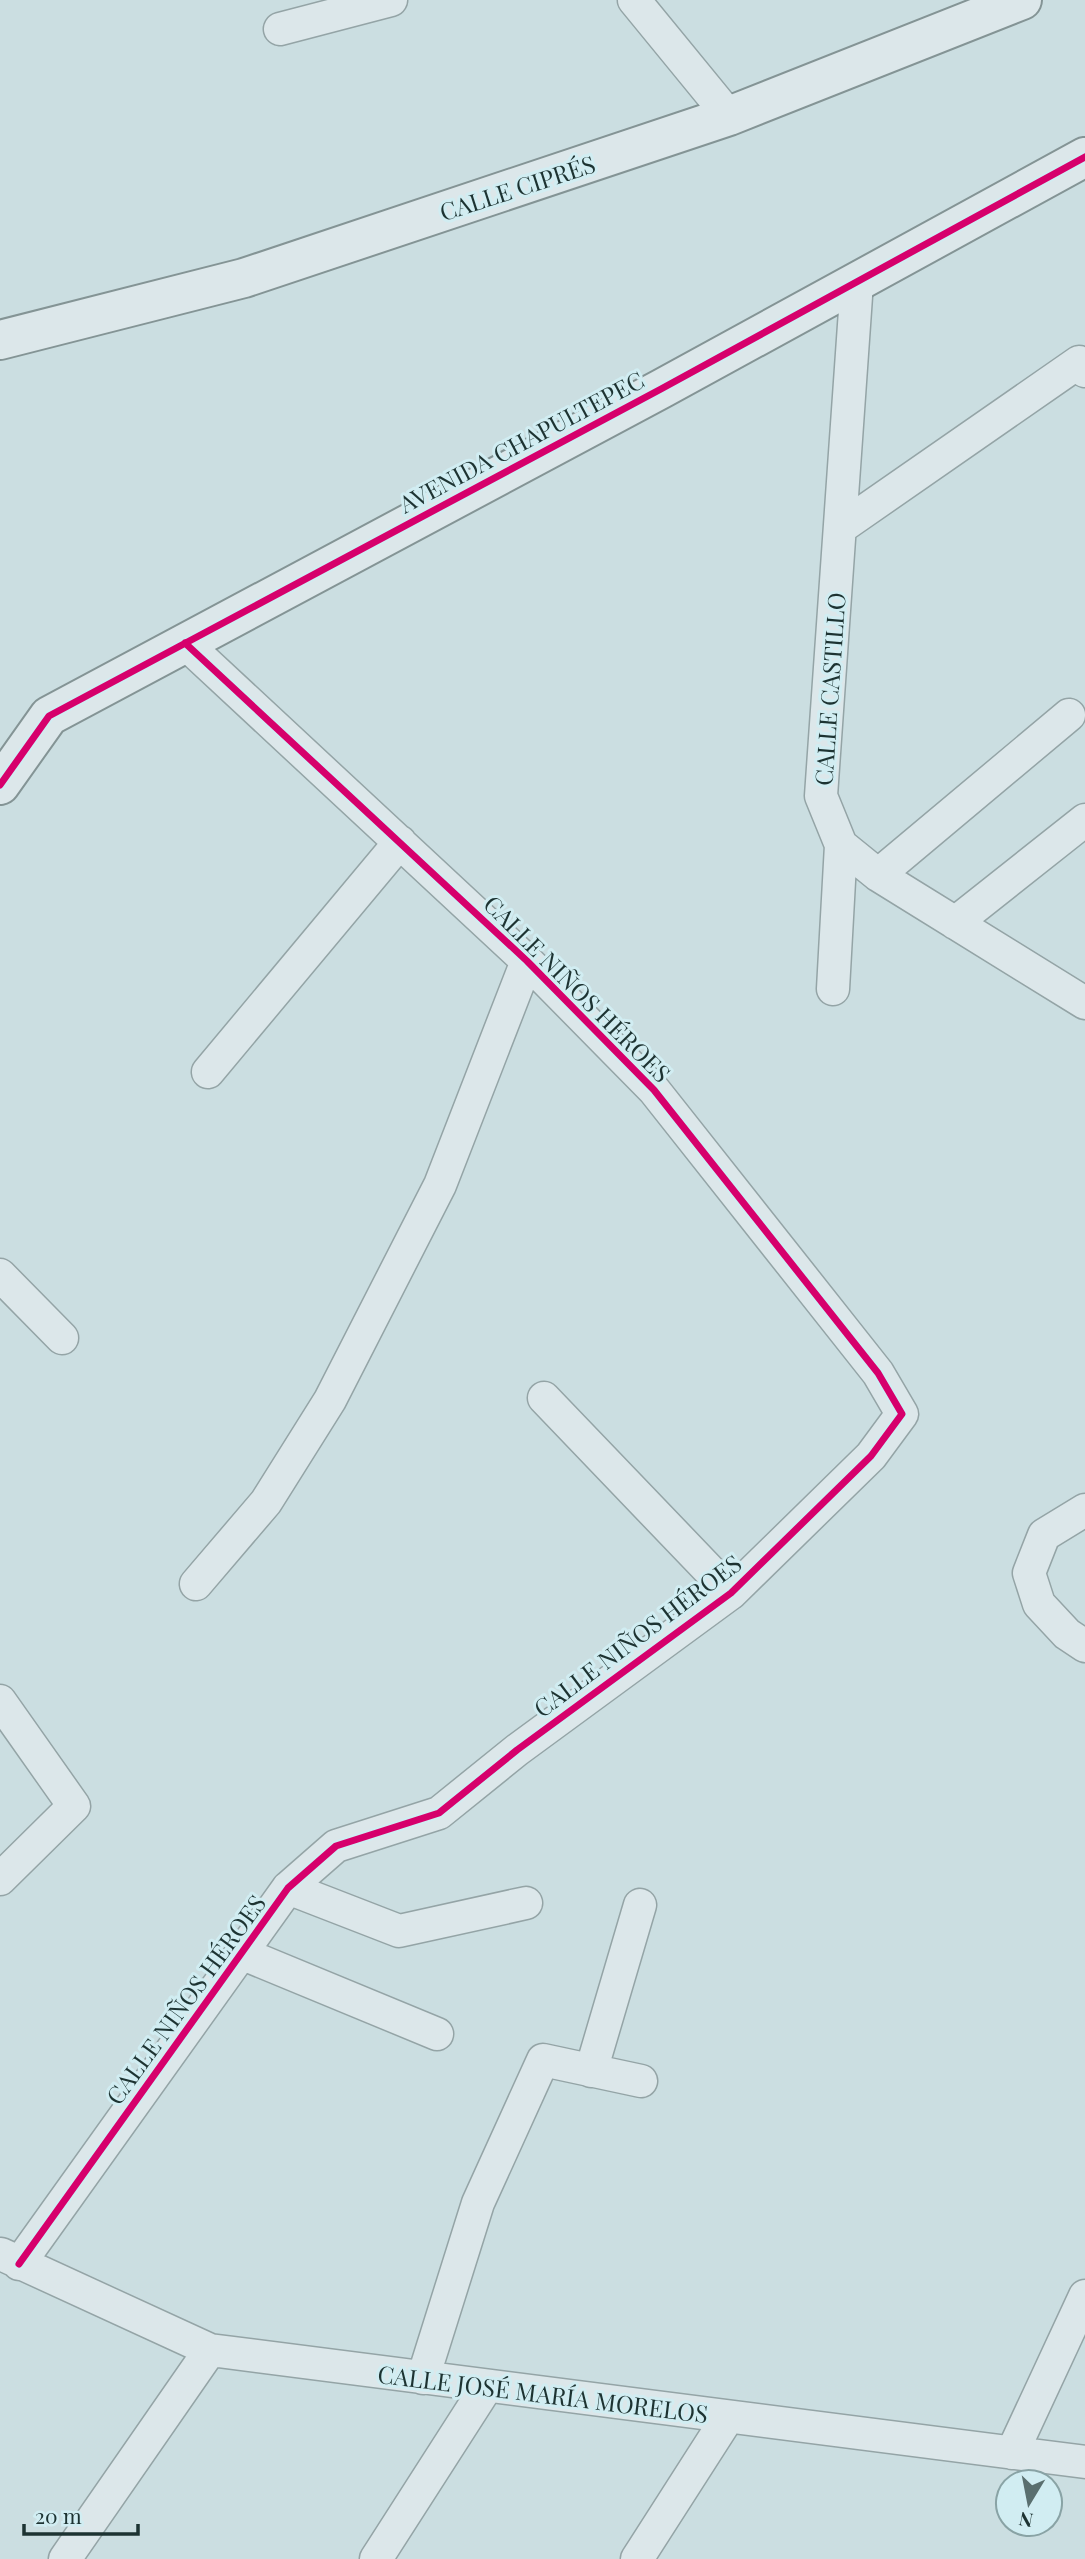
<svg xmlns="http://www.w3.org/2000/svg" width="1085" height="2559" viewBox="0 0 1085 2559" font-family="'Playfair Display',serif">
<rect width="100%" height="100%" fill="#cbdee1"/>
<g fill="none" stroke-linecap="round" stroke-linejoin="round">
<g stroke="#94a4a6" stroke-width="35">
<path id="street" d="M634 0 729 116
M280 29 391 0
M857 282 821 796 841 845 878 875 1085 1003
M840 528 1079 362 1085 371
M878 875 1069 715
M955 923 1085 820
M833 989 841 845
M208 1072 400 842
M0 1275 62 1338
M544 1398 731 1593
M1085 1510 1044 1535 1029 1573 1039 1604 1067 1634 1085 1646
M196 1584 266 1502 330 1400 440 1185 527 961
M0 1701 74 1806 0 1879
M288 1888 399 1931 526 1903
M241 1953 437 2034
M591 2071 640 1905
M1 2254 210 2350 1085 2462
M19 2264 288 1888 336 1846 439 1813 517 1750 731 1593 871 1456 902 1414 878 1373 654 1090 527 961 185 643
M423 2378 478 2203 543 2060 641 2081
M1012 2453 1085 2296
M65 2559 210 2350
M376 2559 487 2386
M637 2559 728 2417"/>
</g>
<g stroke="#849495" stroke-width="42">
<path id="secondary" d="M0 340 244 278 729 116 1022 0
M0 785 49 716 661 389 1085 157"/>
</g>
<use href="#street" stroke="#dce7ea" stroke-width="32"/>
<use href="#secondary" stroke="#dce7ea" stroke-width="38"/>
<g stroke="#d1edf2" stroke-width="11">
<path id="cycleway" d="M0 785 49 716 661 389 1085 157
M19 2264 288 1888 336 1846 439 1813 517 1750 731 1593 871 1456 902 1414 878 1373 654 1090 527 961 185 643"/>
</g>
<use href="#cycleway" stroke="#d6006c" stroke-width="7"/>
</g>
<g text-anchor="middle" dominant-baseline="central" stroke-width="6" stroke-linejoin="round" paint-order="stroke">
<g font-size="24" fill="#1d3332" stroke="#d1edf2">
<text transform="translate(517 187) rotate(-18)">CALLE CIPRÉS</text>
<text transform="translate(521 441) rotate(-28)">AVENIDA CHAPULTEPEC</text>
<text transform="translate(829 689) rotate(-86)">CALLE CASTILLO</text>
<text transform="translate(578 988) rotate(45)">CALLE NIÑOS HÉROES</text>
<text transform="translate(637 1635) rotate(-37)">CALLE NIÑOS HÉROES</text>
<text transform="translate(185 1999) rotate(-54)">CALLE NIÑOS HÉROES</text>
<text transform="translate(543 2393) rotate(7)">CALLE JOSÉ MARÍA MORELOS</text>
</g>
</g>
<g transform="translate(1029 2503) rotate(190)"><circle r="33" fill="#d1edf2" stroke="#89a3a5" stroke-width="2"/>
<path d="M0-5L12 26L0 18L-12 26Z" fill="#5a6f6f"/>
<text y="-10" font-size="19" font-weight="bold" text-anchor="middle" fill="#1d3332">N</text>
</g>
<path d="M24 2524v10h114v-10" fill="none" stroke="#1d3332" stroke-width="3.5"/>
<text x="35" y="2524" font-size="21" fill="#1d3332" stroke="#d1edf2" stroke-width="5" paint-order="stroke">20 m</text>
</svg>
